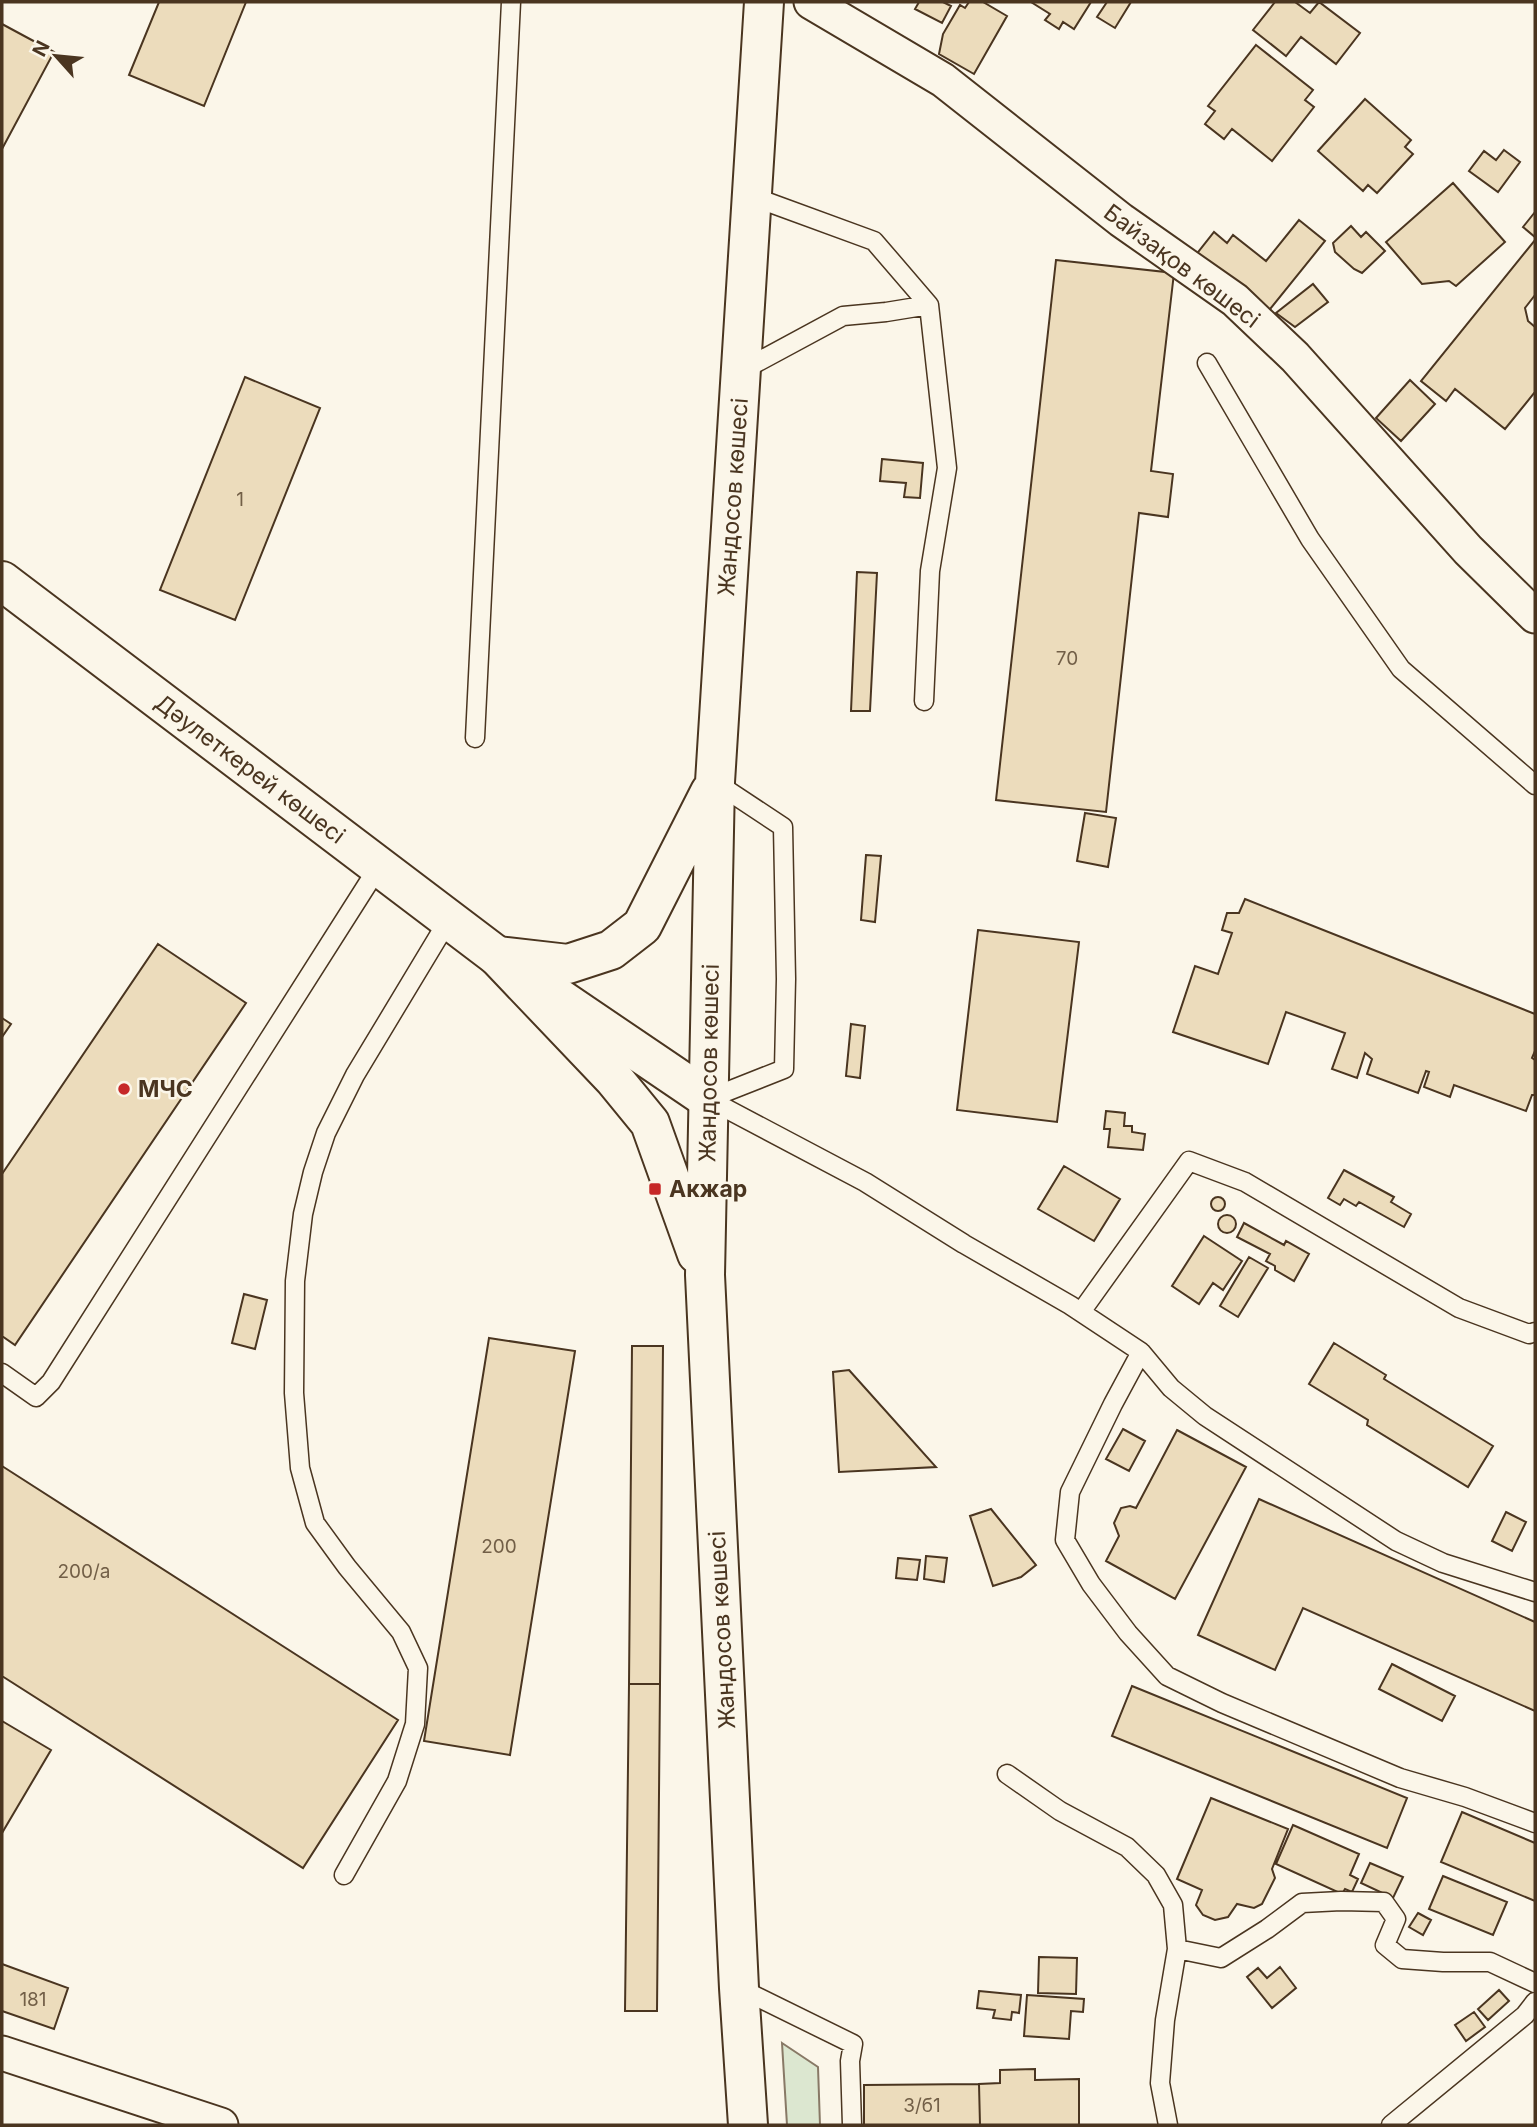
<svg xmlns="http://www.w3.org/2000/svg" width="1537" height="2127" viewBox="0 0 1537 2127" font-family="Inter,sans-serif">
<rect width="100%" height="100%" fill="#fbf6e9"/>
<path fill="#dce7d0" stroke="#887966" stroke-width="2" d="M782 2043 818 2067 820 2125H787Z"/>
<path fill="#ecdcbc" stroke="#4a3520" stroke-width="2" d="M159 2H246L204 106 129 75Z
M919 2H943L951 6 942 23 915 9Z
M969 2H983L1007 16 974 74 939 54 943 34 960 5 965 8Z
M1031 2H1091L1074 29 1063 22 1059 29 1045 20 1050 14Z
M1107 2H1131L1115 28 1097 17Z
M1275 2H1295L1310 13 1319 2 1360 33 1336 64 1301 37 1286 56 1253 30Z
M2 24 54 52 2 149Z
M1256 45 1313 90 1305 100 1314 107 1272 161 1232 129 1224 139 1205 124 1215 111 1208 106Z
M1365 99 1411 140 1405 147 1413 154 1377 193 1368 185 1363 191 1318 151Z
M1504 150 1520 162 1498 192 1469 171 1484 151 1496 160Z
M1453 183 1505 242 1456 286 1449 281 1422 284 1386 242Z
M1535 212V237L1523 227Z
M1299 220 1325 241 1266 314 1195 256 1214 232 1227 243 1233 235 1266 261Z
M1351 226 1361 237 1366 232 1385 251 1362 273 1354 269 1335 252 1333 243Z
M1535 240V295L1525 308 1528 321 1535 327V392L1505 429 1455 389 1446 401 1421 381Z
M1056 260 1174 273 1151 471 1173 474 1168 517 1139 513 1106 812 996 800Z
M1313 284 1328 302 1295 327 1276 313Z
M245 377 320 408 235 620 160 590Z
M1410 380 1435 404 1401 441 1376 418Z
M882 459 923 463 920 498 904 497 906 483 880 481Z
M857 572 877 573 870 711H851Z
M1085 813 1116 818 1108 867 1077 861Z
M866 855 881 856 875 922 861 920Z
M1245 899 1535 1014V1051L1532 1058 1535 1060V1095H1532L1526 1111 1454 1085 1450 1097 1424 1087 1429 1072 1426 1071 1418 1093 1367 1074 1372 1059 1365 1053 1357 1078 1332 1069 1345 1033 1286 1012 1268 1064 1173 1032 1195 966 1218 974 1232 933 1222 930 1227 913H1239Z
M978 930 1079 942 1057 1122 957 1110Z
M158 944 246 1003 15 1345 2 1336V1174Z
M2 1018 11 1024 2 1037Z
M851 1024 865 1026 860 1078 846 1076Z
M1106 1111 1125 1113 1124 1126H1132V1132L1145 1134 1143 1150 1108 1147 1110 1129H1104Z
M1064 1166 1120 1199 1094 1241 1038 1209Z
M1344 1170 1394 1197 1391 1202 1411 1214 1404 1227 1359 1202 1356 1206 1344 1199 1340 1205 1328 1198Z
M1211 1204a7 7 0 1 1 14 0a7 7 0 1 1-14 0Z
M1218 1224a9 9 0 1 1 18 0a9 9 0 1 1-18 0Z
M1244 1223 1284 1245 1286 1241 1309 1254 1294 1281 1275 1270V1266L1266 1261 1270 1254 1237 1237Z
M1204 1236 1242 1261 1223 1290 1213 1283 1199 1304 1172 1286Z
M1249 1257 1268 1268 1238 1317 1220 1306Z
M244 1294 267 1300 255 1349 232 1343Z
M489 1338 575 1351 510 1755 424 1741Z
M1334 1343 1386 1375 1384 1379 1493 1446 1468 1487 1367 1425 1368 1420 1309 1384Z
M632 1346H663L660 1684H629Z
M849 1370 936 1467 839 1472 833 1372Z
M1123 1429 1145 1441 1129 1471 1106 1459Z
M1177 1430 1246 1467 1175 1599 1106 1561 1119 1536 1114 1523 1121 1508 1130 1506 1136 1508Z
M2 1466 398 1720 303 1868 2 1676Z
M1259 1499 1535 1622V1711L1303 1608 1275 1670 1198 1635Z
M991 1509 1036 1565 1021 1577 993 1586 970 1516Z
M1506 1512 1526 1522 1512 1551 1492 1541Z
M926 1556 947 1558 944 1582 924 1579Z
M898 1558 920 1560 917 1580 896 1578Z
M1392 1664 1455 1696 1442 1721 1379 1689Z
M629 1684H660L657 2011H625Z
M1132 1686 1407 1798 1387 1848 1112 1736Z
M2 1721 51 1750 2 1833Z
M1211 1798 1288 1829 1272 1869 1275 1878 1262 1904 1254 1908 1237 1904 1228 1917 1215 1920 1203 1915 1196 1905 1202 1890 1177 1879Z
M1462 1812 1535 1843V1901L1441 1862Z
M1293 1825 1359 1854 1350 1875 1358 1879 1352 1892 1345 1889 1342 1894 1276 1864Z
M1370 1863 1403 1877 1393 1898 1361 1883Z
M1443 1876 1507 1902 1493 1935 1429 1909Z
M1418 1913 1431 1920 1423 1935 1409 1927Z
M1039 1957 1077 1958 1076 1994 1038 1993Z
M2 1964 68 1988 54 2029 2 2011Z
M1280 1967 1296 1988 1272 2008 1247 1977 1258 1968 1267 1978Z
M1499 1990 1509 2001 1488 2020 1478 2009Z
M979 1991 1021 1995 1019 2013 1012 2012 1011 2020 993 2018 995 2010 977 2008Z
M1027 1995 1084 1999 1083 2012 1071 2011 1069 2039 1024 2036Z
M1474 2012 1485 2027 1466 2041 1455 2025Z
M1035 2069V2080L1079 2079V2125H980L979 2084 1000 2083V2070Z
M979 2084 980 2125H864V2085Z"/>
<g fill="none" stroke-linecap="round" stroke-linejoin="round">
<g stroke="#4a3520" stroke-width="21">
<path id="lane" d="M751 196 874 241 929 305 947 468 930 571 924 701
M1207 363 1310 539 1401 669 1535 785
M741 371 843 316 886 312 929 305
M475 738 511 2
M708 1099 865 1182 964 1244 1070 1305 1141 1352 1113 1404 1070 1492 1065 1540 1091 1584 1128 1633 1167 1676 1222 1703 1400 1778 1465 1797 1535 1823
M708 1099 784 1069 786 979 783 827 715 782
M1081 1312 1189 1161 1245 1182 1459 1308 1529 1334 1535 1332
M1141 1352 1171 1388 1205 1416 1396 1541 1443 1563 1535 1592
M2 1373 36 1397 51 1382 379 866
M1007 1774 1060 1811 1127 1847 1156 1875 1173 1905 1177 1949 1165 2020 1160 2083 1168 2125
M344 1875 397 1781 415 1724 418 1668 401 1632 347 1567 315 1523 300 1468 294 1393 295 1281 303 1214 313 1172 326 1133 355 1075 449 919
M1177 1949 1221 1958 1267 1929 1302 1903 1341 1901 1384 1902 1396 1919 1385 1945 1402 1959 1443 1962H1490L1535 1983
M739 1988 853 2044 850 2061 852 2125
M1391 2125 1525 2015 1535 2002"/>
</g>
<g stroke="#4a3520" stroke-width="37">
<path id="street" d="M811 2 943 80 1121 220 1235 300 1295 357 1468 550 1535 616
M2 2053 221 2125"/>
</g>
<g stroke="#4a3520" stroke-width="42">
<path id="secondary" d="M2 581 497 956 708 1099"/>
</g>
<g stroke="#4a3520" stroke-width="42">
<path id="primary" d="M497 956 614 1079 650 1123 697 1254
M497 956 568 964 611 950 642 926 710 792
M748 2125 739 1988 705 1275 715 782 764 2"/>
</g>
<use href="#lane" stroke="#fbf6e9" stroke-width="18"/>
<use href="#street" stroke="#fbf6e9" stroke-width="33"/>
<use href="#secondary" stroke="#fbf6e9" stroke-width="38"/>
<use href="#primary" stroke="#fbf6e9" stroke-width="38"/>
</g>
<g fill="#c62828" stroke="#fbf6e9" stroke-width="2.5">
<circle cx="124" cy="1089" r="7"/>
<rect x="648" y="1182" width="14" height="14" rx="3.5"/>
</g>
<g text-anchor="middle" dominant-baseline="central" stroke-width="5" stroke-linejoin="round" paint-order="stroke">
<g font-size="19" fill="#725f47">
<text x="240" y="499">1</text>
<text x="1067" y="658">70</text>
<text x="499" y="1546">200</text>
<text x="84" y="1571">200/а</text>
<text x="33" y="1999">181</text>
<text x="922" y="2105">3/б1</text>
</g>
<g font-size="23" fill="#4a3520" stroke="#fbf6e9">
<text transform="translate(1182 266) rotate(37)">Байзақов көшесі</text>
<text transform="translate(733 497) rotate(-86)">Жандосов көшесі</text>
<text transform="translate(250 769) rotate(37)">Дәулеткерей көшесі</text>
<text transform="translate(709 1063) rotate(-89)">Жандосов көшесі</text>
<text transform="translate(722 1630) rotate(-93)">Жандосов көшесі</text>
</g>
<g font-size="23" font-weight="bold" fill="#4a3520" stroke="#fbf6e9" text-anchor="start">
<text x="138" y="1089">МЧС</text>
<text x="669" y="1189">Акжар</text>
</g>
</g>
<rect width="1537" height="2127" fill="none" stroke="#4a3520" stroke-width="7"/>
<g transform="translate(56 56) rotate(297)" stroke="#fbf6e9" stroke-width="5" paint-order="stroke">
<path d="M0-5L12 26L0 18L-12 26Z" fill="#4a3520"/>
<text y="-10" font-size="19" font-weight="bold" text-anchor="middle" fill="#4a3520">N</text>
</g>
</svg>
